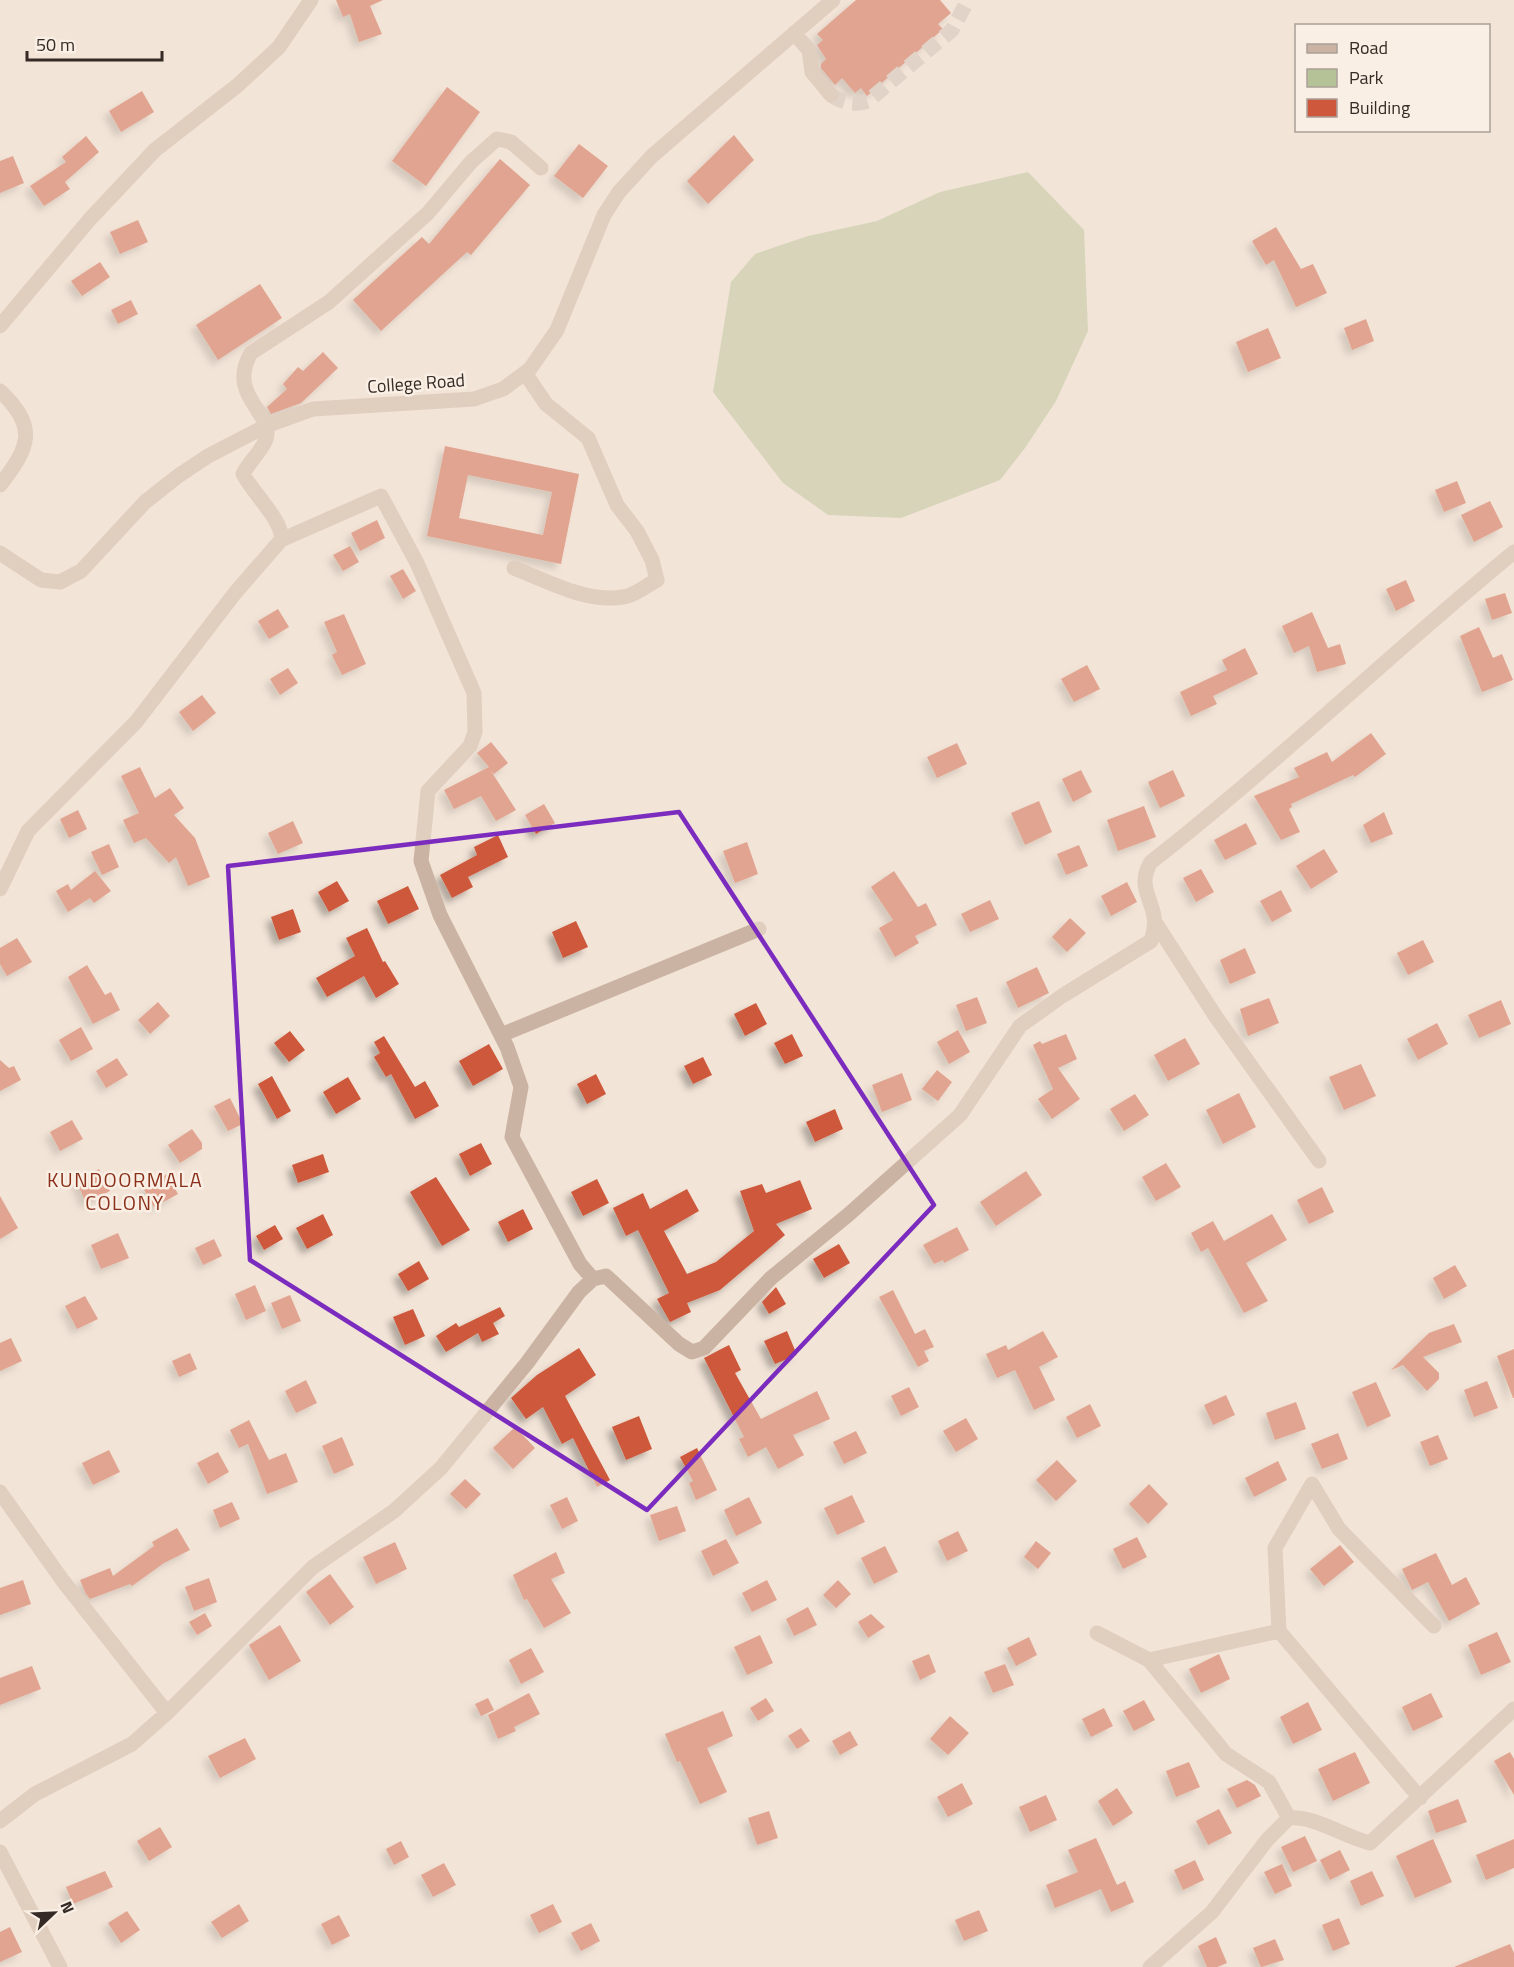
<svg xmlns="http://www.w3.org/2000/svg" width="1514" height="1967" viewBox="0 0 1514 1967" font-family="'Titillium Web',sans-serif">
<defs>
<filter id="shadow"><feDropShadow dx="-5.5" dy="5.5" stdDeviation="3" flood-color="#0004"/></filter>
</defs>
<rect width="100%" height="100%" fill="#f2e4d7"/>
<path fill="#b5c297" d="M1028 172 1084 230 1088 331 1056 401 1025 448 1000 480 901 518 828 515 783 483 713 392 731 282 755 254 808 236 877 221 940 192Z"/>
<path fill="#cd583b" fill-rule="evenodd" filter="url(#shadow)" d="M336 0H383L370 6 382 34 359 42 350 14 343 17Z
M856 0H940L951 13 938 24 943 29 867 96 861 88 855 93 842 78 835 85 821 68V64L826 59 817 45 823 40 817 34Z
M447 87 480 112 426 186 392 161Z
M142 91 154 112 121 132 109 111Z
M734 135 754 160 708 204 687 181Z
M86 136 99 152 65 182 70 189 44 206 30 186 66 162 62 157Z
M579 144 608 166 583 198 554 176Z
M13 156 24 183 0 193V161Z
M500 159 530 185 471 255 467 252 381 331 353 300 422 237 429 244Z
M138 220 148 242 120 254 110 232Z
M1276 227 1301 269 1313 264 1327 293 1296 307 1274 260 1266 265 1252 241Z
M100 262 110 277 82 296 71 281Z
M260 284 282 318 218 360 196 325Z
M131 300 138 314 118 324 111 310Z
M1366 319 1374 341 1352 350 1344 328Z
M1268 328 1281 358 1248 372 1236 342Z
M323 352 338 368 301 403 271 414 267 407 287 389 283 384 298 367 303 371Z
M445 446 579 474 561 564 427 536ZM468 475 552 492 543 535 459 518Z
M1457 481 1466 503 1444 512 1435 490Z
M1490 501 1503 527 1474 542 1461 515Z
M377 520 385 538 360 551 351 533Z
M350 546 359 562 343 571 333 555Z
M403 569 416 591 403 599 390 576Z
M1406 580 1415 601 1396 611 1386 589Z
M1505 593 1512 613 1492 620 1485 599Z
M278 609 289 627 269 639 258 621Z
M1312 612 1328 648 1340 644 1346 664 1317 672 1309 646 1294 653 1282 626Z
M344 614 366 664 342 675 332 655 337 652 324 622Z
M1479 627 1493 658 1502 654 1513 680 1482 692 1460 636Z
M1245 648 1258 674 1213 696 1217 704 1191 716 1180 692 1227 670 1222 660Z
M1087 665 1100 689 1074 702 1061 679Z
M288 668 298 683 280 695 270 679Z
M202 695 216 713 193 731 179 712Z
M1371 733 1386 754 1355 777 1353 775 1291 804 1292 807 1289 809 1300 832 1281 840 1254 796 1299 777 1294 768 1327 752 1332 762Z
M491 742 508 763 494 774 491 771 516 810 496 821 481 796 454 809 444 790 489 767 477 753Z
M957 743 967 764 937 778 927 757Z
M140 767 155 798 170 788 184 808 174 815 195 838 210 877 188 886 176 857 169 863 146 838 134 843 123 820 139 813 121 776Z
M1081 770 1092 792 1073 802 1062 779Z
M1173 770 1185 796 1160 808 1148 782Z
M1039 801 1052 832 1025 845 1011 813Z
M544 804 555 823 536 834 525 815Z
M1144 806 1156 837 1118 851 1107 820Z
M78 810 87 829 69 838 60 819Z
M1384 812 1393 834 1371 843 1363 825Z
M293 821 303 843 278 854 268 833Z
M1246 823 1257 844 1225 860 1214 840Z
M498 835 508 857 468 877 473 887 452 898 440 875 477 855 474 847Z
M747 842 758 874 735 883 723 851Z
M109 844 119 867 102 875 91 852Z
M1079 845 1088 866 1066 875 1057 854Z
M1324 849 1338 872 1311 889 1296 866Z
M1201 869 1214 892 1196 902 1183 878Z
M95 871 111 891 94 903 90 898 68 912 56 891 68 884 71 890Z
M894 871 918 907 926 903 937 925 915 936 919 943 895 957 879 928 893 920 871 887Z
M337 881 349 901 329 912 318 892Z
M1127 882 1137 902 1111 916 1101 896Z
M408 886 419 909 388 924 377 901Z
M1281 890 1292 911 1272 922 1260 901Z
M990 900 999 919 970 932 961 914Z
M293 909 301 932 279 940 271 917Z
M1070 918 1086 933 1067 952 1052 937Z
M576 921 588 947 563 958 552 932Z
M367 928 383 962 385 961 399 984 376 998 364 976 327 997 316 978 355 956 346 938Z
M17 938 32 962 7 976 0 964V948Z
M1423 940 1434 962 1408 975 1397 953Z
M1245 948 1256 973 1230 984 1220 960Z
M87 965 105 995 111 992 120 1010 93 1024 68 977Z
M1037 967 1049 993 1018 1008 1006 982Z
M977 997 987 1023 966 1031 956 1005Z
M1269 998 1279 1023 1248 1036 1240 1009Z
M1501 1000 1511 1024 1479 1038 1468 1015Z
M158 1002 170 1016 150 1034 138 1020Z
M756 1003 767 1024 745 1036 734 1014Z
M1437 1023 1448 1044 1418 1060 1407 1039Z
M81 1027 93 1049 71 1061 59 1040Z
M958 1030 970 1052 949 1064 937 1042Z
M290 1031 305 1050 289 1062 274 1043Z
M792 1034 803 1056 785 1064 774 1043Z
M1066 1034 1077 1059 1058 1068 1080 1099 1052 1119 1038 1099 1053 1089 1033 1045 1040 1041 1042 1044Z
M384 1036 415 1087 425 1081 439 1106 415 1119 391 1074 386 1077 374 1057 380 1053 374 1042Z
M1185 1038 1200 1064 1168 1081 1154 1055Z
M489 1044 503 1069 473 1086 459 1061Z
M703 1057 712 1075 693 1084 684 1066Z
M117 1058 128 1075 106 1088 96 1071Z
M0 1060 9 1068 14 1066 21 1080 0 1091Z
M1361 1064 1376 1096 1344 1110 1329 1077Z
M937 1070 952 1082 938 1101 922 1089Z
M902 1073 912 1100 882 1112 872 1085Z
M596 1074 606 1094 587 1104 577 1084Z
M272 1076 291 1111 277 1119 258 1084Z
M348 1077 361 1099 336 1114 323 1092Z
M1239 1093 1256 1127 1223 1144 1206 1110Z
M1135 1094 1149 1115 1124 1131 1110 1109Z
M230 1098 243 1124 228 1131 214 1106Z
M835 1109 843 1129 815 1142 806 1122Z
M72 1120 83 1139 60 1151 50 1132Z
M192 1129 202 1143V1149L180 1163 168 1145Z
M481 1143 492 1164 470 1176 459 1154Z
M323 1154 329 1172 298 1183 292 1165Z
M1166 1163 1181 1187 1156 1201 1142 1177Z
M99 1169 110 1191 86 1203 76 1180Z
M1026 1171 1042 1195 996 1226 980 1202Z
M167 1174 178 1194 154 1207 143 1188Z
M436 1177 470 1230 442 1246 410 1192Z
M597 1179 609 1203 583 1216 571 1192Z
M800 1180 812 1209 776 1224 785 1235 720 1290 687 1303 691 1312 670 1322 657 1299 669 1293 638 1230 626 1236 613 1208 643 1193 650 1209 687 1189 699 1211 664 1231 687 1274 716 1262 754 1231 740 1191 762 1184 766 1193Z
M1322 1187 1334 1212 1309 1224 1297 1200Z
M0 1196 18 1228 0 1239Z
M523 1209 533 1229 508 1242 498 1222Z
M323 1214 333 1235 307 1249 296 1228Z
M1272 1214 1287 1240 1246 1263 1268 1301 1244 1313 1208 1248 1201 1252 1191 1233 1213 1221 1224 1241Z
M275 1225 283 1239 264 1250 256 1236Z
M957 1227 969 1250 944 1263 943 1260 934 1264 923 1245Z
M118 1233 129 1258 101 1269 91 1245Z
M214 1239 222 1256 203 1265 195 1248Z
M839 1244 850 1263 824 1278 813 1259Z
M419 1261 429 1279 408 1291 398 1274Z
M1455 1265 1467 1286 1444 1299 1433 1278Z
M255 1285 266 1311 246 1320 235 1294Z
M776 1287 786 1304 769 1314 762 1302Z
M893 1290 915 1334 925 1329 934 1347 924 1351 929 1361 918 1367 879 1297Z
M290 1295 301 1321 282 1329 271 1303Z
M85 1296 98 1319 77 1329 65 1306Z
M500 1307 505 1316 493 1323 499 1334 482 1342 478 1333 446 1352 436 1336 456 1323 459 1327Z
M413 1309 425 1336 405 1345 393 1317Z
M1454 1324 1462 1342 1423 1357 1439 1373V1379L1427 1391 1403 1365 1391 1370 1429 1333Z
M787 1331 797 1355 775 1364 764 1341Z
M1043 1331 1058 1357 1039 1367 1055 1400 1034 1410 1015 1370 997 1378 986 1354 1006 1345 1008 1350Z
M11 1338 22 1361 0 1371V1343Z
M729 1345 741 1370 735 1373 761 1419 817 1391 830 1419 793 1435 804 1455 778 1469 766 1447 748 1457 739 1439 744 1437 704 1358Z
M579 1348 596 1375 565 1396 610 1480 597 1487 573 1438 562 1444 543 1407 526 1419 511 1398 537 1375Z
M1514 1349V1398H1513L1497 1356Z
M190 1353 197 1369 179 1377 172 1361Z
M306 1380 317 1403 296 1413 285 1391Z
M1487 1381 1498 1408 1474 1417 1464 1390Z
M1376 1382 1391 1416 1367 1427 1352 1392Z
M909 1387 919 1407 901 1416 891 1396Z
M1226 1395 1235 1415 1213 1425 1204 1405Z
M1296 1402 1306 1429 1275 1440 1266 1413Z
M1090 1404 1101 1426 1077 1438 1066 1417Z
M639 1416 652 1449 626 1460 612 1427Z
M966 1418 978 1439 956 1452 943 1431Z
M249 1420 269 1460 286 1453 298 1482 267 1494 248 1444 239 1448 230 1430Z
M515 1427 535 1448 513 1469 493 1448Z
M856 1431 867 1453 844 1464 833 1442Z
M1338 1433 1348 1459 1322 1469 1311 1444Z
M1438 1435 1448 1459 1430 1466 1420 1442Z
M342 1437 354 1465 334 1474 322 1446Z
M697 1448 717 1490 696 1500 689 1483 693 1481 680 1457Z
M109 1450 120 1472 93 1485 82 1463Z
M218 1452 229 1472 208 1484 197 1463Z
M1057 1460 1077 1481 1056 1501 1036 1480Z
M1278 1461 1287 1480 1254 1497 1245 1478Z
M465 1479 481 1494 466 1509 450 1494Z
M1149 1484 1168 1504 1148 1524 1129 1504Z
M852 1495 865 1522 837 1535 824 1508Z
M567 1497 578 1521 562 1529 550 1505Z
M749 1497 762 1523 736 1536 724 1510Z
M232 1502 240 1519 220 1528 213 1510Z
M677 1506 686 1531 659 1541 650 1515Z
M177 1528 190 1550 164 1563 132 1586 130 1584 90 1599 86 1594 80 1580 110 1568 113 1576 154 1546 152 1542Z
M958 1531 968 1551 947 1561 938 1541Z
M1137 1537 1147 1557 1123 1569 1113 1549Z
M726 1539 739 1563 713 1576 701 1551Z
M1036 1541 1051 1553 1038 1569 1024 1557Z
M395 1542 407 1569 376 1584 363 1557Z
M1340 1545 1354 1562 1324 1586 1310 1569Z
M885 1546 898 1572 874 1584 861 1558Z
M556 1552 565 1573 551 1579 571 1613 544 1628 527 1599 524 1600 513 1575Z
M1436 1553 1452 1585 1466 1577 1480 1604 1449 1621 1428 1582 1412 1590 1402 1569Z
M330 1574 354 1607 330 1625 306 1592Z
M209 1578 217 1602 194 1611 185 1587Z
M23 1580 31 1604 0 1615V1588Z
M767 1580 777 1600 752 1612 742 1593Z
M838 1580 851 1594 836 1608 823 1595Z
M808 1607 817 1625 794 1636 786 1619Z
M205 1613 212 1626 197 1635 189 1622Z
M871 1614 885 1627 868 1638 858 1622Z
M280 1625 301 1661 269 1680 249 1645Z
M1497 1632 1511 1662 1481 1675 1468 1645Z
M760 1635 773 1663 747 1675 734 1647Z
M1029 1637 1037 1655 1016 1666 1007 1648Z
M531 1648 544 1672 521 1684 509 1660Z
M929 1654 936 1672 920 1680 912 1661Z
M1219 1654 1230 1679 1201 1693 1189 1669Z
M1005 1664 1014 1685 993 1693 984 1672Z
M32 1666 41 1689 0 1705V1678Z
M529 1693 540 1714 514 1727 516 1731 498 1739 488 1715Z
M1431 1693 1443 1717 1413 1731 1402 1707Z
M488 1698 494 1710 481 1716 475 1704Z
M766 1698 774 1711 758 1721 750 1708Z
M1144 1700 1155 1720 1134 1731 1123 1711Z
M1308 1702 1322 1730 1293 1744 1280 1717Z
M1104 1708 1113 1726 1091 1737 1082 1719Z
M723 1711 733 1736 707 1748 727 1792 700 1804 680 1761 677 1762 665 1734Z
M950 1716 969 1733 948 1755 930 1739Z
M801 1728 810 1741 797 1749 788 1736Z
M850 1731 858 1745 840 1755 832 1741Z
M245 1738 256 1759 220 1778 208 1756Z
M1355 1752 1370 1783 1333 1801 1318 1769Z
M1510 1752 1514 1759V1795L1494 1761Z
M1189 1762 1200 1787 1176 1797 1166 1771Z
M1247 1780 1255 1785 1261 1796 1237 1808 1227 1789Z
M962 1783 973 1804 948 1817 937 1797Z
M1117 1788 1133 1813 1113 1826 1098 1801Z
M1046 1795 1057 1820 1030 1832 1019 1807Z
M1458 1799 1467 1822 1436 1833 1428 1811Z
M1219 1809 1232 1833 1208 1845 1196 1821Z
M769 1811 778 1838 757 1845 748 1818Z
M160 1827 172 1847 149 1861 137 1841Z
M1305 1836 1317 1861 1293 1872 1281 1847Z
M1096 1838 1117 1885 1125 1881 1134 1902 1111 1912 1101 1889 1055 1908 1046 1885 1078 1872 1068 1850Z
M1433 1839 1452 1882 1415 1898 1396 1856Z
M1514 1839V1868L1486 1880 1476 1855Z
M401 1841 409 1857 394 1865 386 1849Z
M1340 1850 1350 1870 1330 1880 1320 1860Z
M1195 1860 1204 1880 1183 1890 1174 1870Z
M444 1863 456 1885 433 1897 421 1875Z
M1282 1864 1292 1886 1275 1894 1264 1872Z
M105 1871 113 1887 73 1904 66 1887Z
M1372 1871 1384 1896 1361 1906 1350 1881Z
M239 1904 249 1921 222 1938 211 1922Z
M553 1904 562 1922 539 1933 530 1915Z
M979 1910 988 1931 964 1941 955 1920Z
M127 1911 140 1930 121 1943 108 1923Z
M339 1915 350 1936 332 1945 321 1924Z
M1339 1918 1350 1944 1333 1951 1322 1925Z
M591 1923 600 1941 581 1951 571 1933Z
M10 1927 22 1952 0 1962V1932Z
M1216 1937 1227 1963 1217 1967H1207L1198 1946Z
M1275 1939 1284 1960 1261 1967 1253 1948Z
M1510 1944 1514 1953V1967H1454Z"/>
<g fill="none" stroke-linecap="round" stroke-linejoin="round">
<path stroke="#ccbfb3" stroke-width="15" stroke-dasharray="15 8" stroke-linecap="butt" d="M831 95C841 102 856 106 868 101L952 30 968 0"/>
<path stroke="#cbb3a3" stroke-width="15" d="M794 33 809 50 812 72 831 95
M0 326 90 219 155 150 238 85 279 47 311 0
M0 391C38 427 30 447 0 485
M281 540 381 496 417 563 474 693 475 732 470 746 428 791 421 861 440 915 507 1047 521 1087 512 1137 580 1264 593 1279
M0 553 41 580 60 582 81 571 145 502 178 476 208 456 266 426 313 409 474 399 503 389 530 369 557 330 604 215 619 192 652 156 833 0
M514 568C547 581 586 603 623 597 634 596 647 585 657 580L652 560 637 531 617 505 588 438 546 404 525 373
M0 889 28 831 136 722 235 593 281 540C285 523 252 492 243 474 249 462 262 451 266 439 275 413 226 396 251 353L329 302 428 213 471 162 497 139 511 142 541 168
M1157 925 1216 1017 1319 1161
M501 1035 759 929
M0 1492 63 1581 167 1713 132 1744 35 1794 0 1821
M1279 1631 1149 1660 1226 1754 1269 1782 1289 1818
M1097 1633 1149 1660
M167 1713 313 1567 394 1511 441 1468 527 1363 579 1292 593 1279 606 1276 679 1344 692 1352 704 1348 771 1278 848 1215 960 1115 1020 1026 1062 996 1151 941C1165 905 1132 893 1151 862 1276 764 1391 653 1514 552
M1420 1798 1279 1631 1275 1548 1312 1484 1339 1529 1434 1626
M0 1852 60 1967
M1150 1967 1212 1912 1267 1840 1289 1818C1315 1816 1343 1836 1370 1843L1514 1709"/>
</g>
<path d="M0 0H1514V1967H0ZM679 812 934 1205 647 1510 250 1260 228 866Z" fill="#f2e4d7" fill-opacity=".55" fill-rule="evenodd"/>
<path fill="none" stroke="#7b2cbf" stroke-width="4.5" stroke-linejoin="round" d="M679 812 934 1205 647 1510 250 1260 228 866Z"/>
<g text-anchor="middle" dominant-baseline="central" stroke-width="5" stroke-linejoin="round" paint-order="stroke">
<g font-size="18" fill="#352a25" stroke="#faefe4">
<text transform="translate(416 383) rotate(-4)">College Road</text>
</g>
<g font-size="20" letter-spacing="1.5" fill="#892f1a" stroke="#faefe4">
<text x="125" y="1179">KUNDOORMALA<tspan x="125" dy="23">COLONY</tspan></text>
</g>
</g>
<rect x="1295" y="24" width="195" height="108" fill="#faefe4" stroke="#aba098" stroke-width="1.5"/>
<rect x="1307" y="44" width="30" height="9" fill="#cbb3a3" stroke="#aba098" stroke-width="1.5"/>
<text x="1349" y="54" font-size="18" fill="#352a25">Road</text>
<rect x="1307" y="69" width="30" height="18" fill="#b5c297" stroke="#aba098" stroke-width="1.5"/>
<text x="1349" y="84" font-size="18" fill="#352a25">Park</text>
<rect x="1307" y="99" width="30" height="18" fill="#cd583b" stroke="#aba098" stroke-width="1.5"/>
<text x="1349" y="114" font-size="18" fill="#352a25">Building</text>
<g transform="translate(54 1913) rotate(67)" stroke="#faefe4" stroke-width="4.5" paint-order="stroke">
<path d="M0-4.5L10 22L0 15L-10 22Z" fill="#352a25"/>
<text y="-9" font-size="16" font-weight="bold" text-anchor="middle" fill="#352a25">N</text>
</g>
<path d="M27 51v9h135v-9" fill="none" stroke="#352a25" stroke-width="3"/>
<text x="36" y="51" font-size="18" fill="#352a25" stroke="#faefe4" stroke-width="4.5" paint-order="stroke">50 m</text>
</svg>
